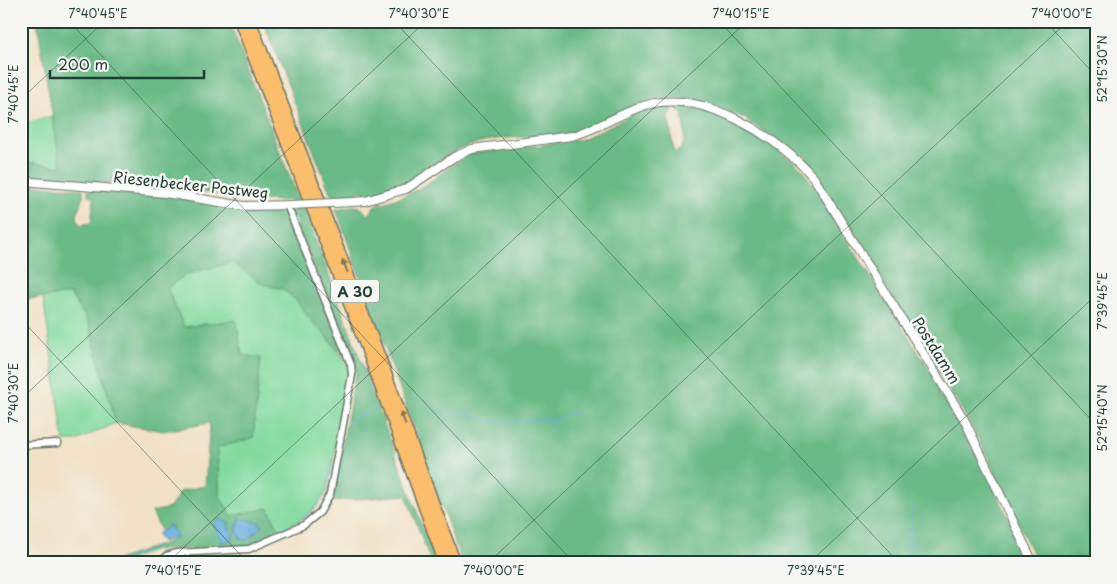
<svg xmlns="http://www.w3.org/2000/svg" width="1117" height="584" viewBox="0 0 1117 584" font-family="'Playpen Sans',sans-serif">
<rect width="100%" height="100%" fill="#f6f6f2"/>
<filter id="ink" filterUnits="userSpaceOnUse"><feTurbulence type="fractalNoise" baseFrequency=".02" numOctaves="2"/><feDisplacementMap in="SourceGraphic" scale="10" xChannelSelector="R" yChannelSelector="G"/><feConvolveMatrix kernelMatrix="1 2 1 2 8 2 1 2 1" color-interpolation-filters="sRGB"/></filter>
<filter id="wash" filterUnits="userSpaceOnUse"><feTurbulence type="fractalNoise" baseFrequency=".0096" numOctaves="4" result="noise"/><feDisplacementMap in="SourceGraphic" scale="20" xChannelSelector="R" yChannelSelector="G"/><feGaussianBlur stdDeviation="1.12" result="paint"/><feColorMatrix in="noise" values="0 0 0 0 0 0 0 0 0 0 0 0 0 0 0 0 0 1.4 0 .05"/><feComposite in="paint" operator="in"/></filter>
<g filter="url(#wash)">
<rect width="100%" height="100%" fill="#f1e1c6"/>
<path fill="#82da9f" stroke="#508c6a" d="M52 116 61 167 21 161V124Z
M232 261 263 284 283 289 296 300 348 363 349 375 327 492C314 512 301 521 280 531L268 508 232 516 220 497 216 448 242 355 236 320 184 327 167 288 185 275Z
M70 294 88 321 116 423 76 441H64L43 297Z"/>
<path fill="#69ba86" stroke="#447c5d" d="M37 21H198L231 26 299 201 254 200 169 187 21 177V161L61 167Z
M263 21H1096V563H1037L983 447 965 415 805 156 747 121V118C738 117 733 113 726 110 708 103 689 98 670 98 632 98 605 126 570 133 537 140 501 133 468 146 429 161 412 189 366 194L361 191 352 196 331 195Z
M670 105 673 112 668 113 674 153C691 148 683 123 682 111L677 110 679 106C723 107 772 143 804 171L939 385V398L946 395 969 435 1015 532H1012L1027 563H462L336 209C349 207 361 201 366 215L371 213 374 206C394 200 414 193 431 181 445 172 455 161 470 154L580 140 639 112Z
M21 184 83 189C86 201 71 212 80 225L91 223 94 198 88 195V190L200 200 226 208 264 212 284 210 326 305 345 356 309 318 296 300 283 289 263 284 232 262 185 275 167 288 184 327 236 320 242 355 261 358 253 438 217 448 220 497 232 516 268 508 280 531 248 546 156 550 119 563H108L166 543 177 536 171 526 161 531 152 512 170 508 181 491 205 486 210 423 163 431 116 423 88 321 71 294 21 300Z
M304 208 436 563H431L406 495 332 501 357 366 292 214 293 209Z"/>
<path fill="#64abdb" stroke="#427488" d="M240 518 259 522 262 526 247 541 240 538 236 530Z
M219 519 229 522 228 527 233 532V539L223 543C218 537 218 530 213 524Z
M170 525 177 536 162 542 157 535 159 532Z"/>
<g fill="none" stroke-linecap="round" stroke-linejoin="round">
<path stroke="#64abdb" stroke-width="1" d="M430 409 441 411
M445 418C463 406 469 416 485 420 505 425 535 417 558 420L563 415H573L576 411
M544 419 557 430
M348 422 375 409
M911 508 913 563
M281 530C318 514 325 502 333 463
M907 530 908 563
M114 563 157 550
M938 563 939 562"/>
</g>
</g>
<g filter="url(#ink)">
<g fill="none" stroke-linecap="round" stroke-linejoin="round">
<g stroke="#687667" stroke-width="9">
<path id="minor" d="M21 445 58 443
M168 563 166 556 176 553 249 549 304 525 320 512 330 494 352 375 351 365 287 205"/>
</g>
<g stroke="#687667" stroke-width="10">
<path id="tertiary" d="M21 181 165 193 244 206 291 205
M353 202 365 201 406 189 454 157 472 149 572 136C598 129 620 113 646 105 703 88 778 137 814 178L964 419 1033 563"/>
</g>
<g stroke="#687667" stroke-width="14">
<path id="motorway" d="M240 21 366 346 445 563
M250 21 379 356 455 563"/>
</g>
<use href="#minor" stroke="#fff" stroke-width="6"/>
<use href="#tertiary" stroke="#fff" stroke-width="8"/>
<use href="#motorway" stroke="#fabe6d" stroke-width="11"/>
<g stroke="#687667" stroke-width="10" stroke-linecap="butt">
<path id="tertiary-bridge" d="M291 205 353 202"/>
</g>
<use href="#tertiary-bridge" stroke="#fff" stroke-width="8"/>
</g>
<defs><path id="oneway-solid" d="M-6-.8H1V-3.2L6.5 0L1 3.2V.8H-6Z" transform="scale(1.25)"/></defs>
<g fill="#82774e">
<use href="#oneway-solid" transform="translate(345 266) rotate(-111)"/>
<use href="#oneway-solid" transform="translate(403 418) rotate(-111)"/>
</g>
</g>
<path fill="none" stroke="#1f3d34" stroke-width="1" stroke-opacity="0.45" d="M69 21 574 563M394 21 899 563M719 21 1096 425M1045 21 1096 76M21 99 105 21M21 319 248 563M21 399 426 21M167 563 747 21M488 563 1068 21M809 563 1096 295"/>
<g text-anchor="middle" dominant-baseline="central" stroke-width="5" stroke-linejoin="round" paint-order="stroke">
<rect fill="#f6f6f2" stroke="#60746d" stroke-width="1" x="331" y="279.5" width="48" height="23" rx="4"/>
<g font-size="14" font-weight="bold" fill="#1f3d34">
<text x="355" y="291">A 30</text>
</g>
<g font-size="15" fill="#1f3d34" stroke="#f6f6f2">
<text transform="translate(191 184) rotate(6)">Riesenbecker Postweg</text>
<text transform="translate(937 350) rotate(58)">Postdamm</text>
</g>
</g>
<rect width="1117" height="584" fill="none" stroke="#f6f6f2" stroke-width="55"/>
<path d="M50 70v8h154v-8" fill="none" stroke="#1f3d34" stroke-width="2.5"/>
<text x="58" y="70" font-size="15" fill="#1f3d34" stroke="#f6f6f2" stroke-width="4" paint-order="stroke">200 m</text>
<rect x="28" y="28" width="1062" height="528" fill="none" stroke="#1f3d34" stroke-width="2"/>
<g font-size="12" text-anchor="middle" fill="#1f3d34">
<text x="98" y="18">7°40'45"E</text>
<text x="419" y="18">7°40'30"E</text>
<text x="741" y="18">7°40'15"E</text>
<text x="1062" y="18">7°40'00"E</text>
<text transform="translate(1103 69) rotate(-90)" y="4">52°15'30"N</text>
<text transform="translate(14 94) rotate(-90)" y="4">7°40'45"E</text>
<text transform="translate(1103 301) rotate(-90)" y="4">7°39'45"E</text>
<text transform="translate(14 393) rotate(-90)" y="4">7°40'30"E</text>
<text transform="translate(1103 418) rotate(-90)" y="4">52°15'40"N</text>
<text x="173" y="575">7°40'15"E</text>
<text x="494" y="575">7°40'00"E</text>
<text x="816" y="575">7°39'45"E</text>
</g>
</svg>
